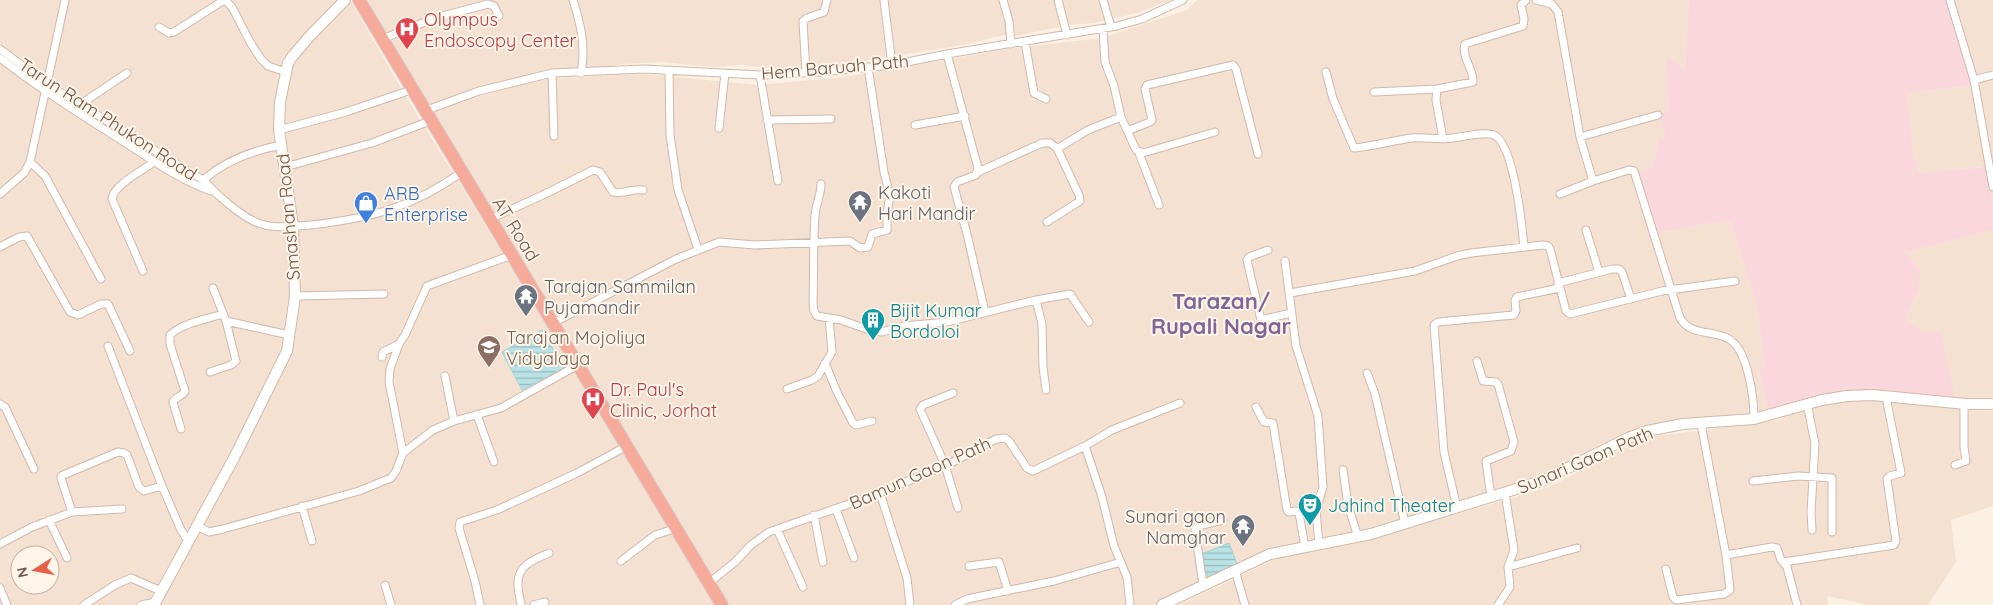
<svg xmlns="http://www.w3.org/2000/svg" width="1993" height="605" viewBox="0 0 1993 605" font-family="Quicksand,sans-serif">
<defs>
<pattern id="water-rules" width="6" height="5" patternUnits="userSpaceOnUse" patternTransform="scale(1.25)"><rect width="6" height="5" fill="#b8e2e5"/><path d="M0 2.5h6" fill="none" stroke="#9ababc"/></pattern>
</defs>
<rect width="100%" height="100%" fill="#fcf0e3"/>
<path fill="#f4e1d2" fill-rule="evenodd" d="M0 0H350L408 100 576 372 715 605H0ZM20 555H50V585H20Z
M366 0H1171L1137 13 1094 23 1069 25 1016 36 1004 35 963 45 874 59 829 68 787 70 740 65 713 67 662 62 622 64 471 91 429 105Z
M1197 0H1689L1685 69 1666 58 1669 110 1661 115 1665 134 1663 139 1658 141 1657 152 1653 162 1658 166 1637 173 1656 233 1730 220 1757 305 1765 368 1759 370 1769 415 1639 431 1546 478 1371 533 1278 551 1159 605H730L431 110 534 81 556 78 643 74 759 85 844 77 1008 49 1102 38 1187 10Z
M1946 0H1993V208L1985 167 1917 173 1913 154 1907 93 1972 85Z
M1993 230V405L1956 402 1924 333 1905 318 1920 287 1918 283 1921 273 1907 252Z
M1868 399 1969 410 1993 411V506L1951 520 1956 562 1928 605H1869L1827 596 1828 605H1179L1280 557 1371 539 1549 487 1643 438 1777 420 1807 409 1839 402Z"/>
<path fill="#fad6dd" d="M1689 0H1946L1972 85 1907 93 1913 154 1918 173 1986 167 1993 208V230L1907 252 1921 273 1918 283 1920 287 1905 318 1924 333 1940 331 1956 402 1881 393 1769 415 1759 369 1765 368 1757 305 1730 220 1656 233 1637 173 1656 166H1654L1653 162 1657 152 1658 140 1663 139 1665 134 1660 115 1669 110 1666 57 1685 69Z"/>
<path fill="url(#water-rules)" stroke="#9ed3d7" d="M542 330 564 368 522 390 502 352Z
M1229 543 1237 564 1208 577 1199 555Z"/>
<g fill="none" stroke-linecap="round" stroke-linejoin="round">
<g stroke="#cfb9ad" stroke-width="9">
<path id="street" d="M573 0C581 25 586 47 581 73
M884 0 892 65
M1003 0 1009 21 1011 44
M1058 0 1067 35
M1103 0 1111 27
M1536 0 1552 4 1558 12 1580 137 1593 181 1629 170 1634 171 1680 318C1690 336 1714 330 1729 339 1748 350 1754 398 1754 419
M1950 0 1974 80 1993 187
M159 27 169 33 174 32 221 2 226 1 232 7 250 42 261 59 268 66 286 72
M1103 29 1105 62 1114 86 1121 117 1136 150 1143 153 1215 132
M382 39 435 18 488 4 494 6 499 16
M1025 42 1034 93 1046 99
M0 49 47 84 203 180C217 195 242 218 261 224 276 229 295 226 311 225 372 218 410 208 461 173
M947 54 978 168 976 175 957 182 954 187 967 234 985 312
M0 58C39 88 80 114 121 140 150 158 179 180 211 191
M669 70 670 135 678 190 698 249
M1326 72 1333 99 1354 148C1373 146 1392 141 1411 138 1425 137 1439 140 1453 138 1462 137 1486 131 1494 135 1514 144 1522 226 1524 247
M552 73 554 136
M806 73 803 21 807 18 824 12 827 0
M760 75 778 181
M1974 80 1993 75
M1437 89 1436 100 1443 139
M1374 92 1437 89 1473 82C1474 69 1461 57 1465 44L1523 26 1524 19 1521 5 1526 0
M81 104 127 73
M424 111 479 91 552 73 644 69 760 75 820 72 892 65 947 54 1117 26 1142 19 1183 0
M767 120 831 119
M915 125 965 116
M719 128 725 73
M279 130 346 112 411 90
M1127 131 1150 122 1152 120 1145 89 1147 85 1233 65 1236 69 1258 154
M1580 137 1658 115
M1139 153 1159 205
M30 162 45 176 101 279
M285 167 372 143 430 121
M978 172 1042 143H1050L1057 148 1060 147 1088 130 1121 117
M203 180C225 161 254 150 282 145
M821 184C821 195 816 204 815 215 813 244 814 274 813 303L814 311 817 316 841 320 872 331 882 332 904 326 947 322 1036 300 1070 294 1089 322
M0 194 24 173 30 162 65 0
M1560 194 1593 181
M490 219 545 194 593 170 600 172 613 192C623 195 632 188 643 190
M1047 222 1080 201 1079 195 1057 148
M1586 230 1599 272
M0 247 19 237 27 236 70 312 78 315 101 304H108L130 351
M1268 250 1249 257 1247 260 1261 320 1291 313
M1285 261 1296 346 1318 416 1323 487 1316 510 1319 545
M143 271 112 199C114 184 144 170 155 161
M1558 283 1612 269H1619L1622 272 1631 299
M1290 293 1415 271 1457 256 1471 253 1543 245 1548 246 1550 249 1566 311 1570 314 1662 291 1735 281
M295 296 384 294
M1036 300 1042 324 1043 367 1046 390
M226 321 289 335
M553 323 676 259 719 242 755 245 850 241 860 248 868 247 872 234 887 230V213L890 196 884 172 868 67
M399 344 390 369 389 382 403 453
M108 346 162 486 181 530 189 542
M382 357 383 352 399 344 405 335 427 286 512 255
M1477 361 1483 381 1496 382 1498 384 1514 442 1511 451 1486 461 1491 497
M825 363 837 392 853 423 856 425 872 421
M210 372 231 365 236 361 226 321 213 288
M1367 373 1375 394 1405 524
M445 376 454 421
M787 389 812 380 818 376 832 352 829 318
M953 393 923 405 920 409 945 465 958 508
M1807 403 1815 444 1811 512 1812 530
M0 404 5 407 34 469
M1256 407 1264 422 1273 423 1287 510 1289 512 1296 511 1299 513 1305 547
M477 415 494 462
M181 429 173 402C175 396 183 397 185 391L170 344V335C182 323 207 319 223 314
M1085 446 1112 430 1180 403
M1955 465 1966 461 1964 447V404
M1343 470 1348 505 1358 537
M1753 481 1798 476 1832 478V532
M880 493 907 578 910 605
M302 506 312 541
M1457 508 1444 452 1434 325 1438 322 1514 315 1516 311 1515 300 1517 297 1559 288
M836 509 854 558
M72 512 61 478V476L118 452 124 453 127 455 139 487 144 491 162 486
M814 515 823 562
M49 520 67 558
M197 526 209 532 223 529 359 491 391 478 396 471 403 453 433 430 454 421 501 408 578 365
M777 529 803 587
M0 544 32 527 72 512 122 509
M1726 555 1772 547 1777 548 1781 560 1787 567 1797 605
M621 561 655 535 677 528
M1784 562 1894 545 1896 541 1887 479 1890 476 1901 473 1886 397
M969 566 999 562 1008 591
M1508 567 1577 548
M1666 569 1673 597 1676 600 1724 594 1730 590 1726 555 1701 424
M1235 570 1245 605
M709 583 735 562 751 545 769 532 880 493 953 462 996 439 1005 438 1009 441 1027 468 1033 471 1085 446 1102 497 1114 546 1127 577 1130 605
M385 585 391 605
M1203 585 1195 529 1198 526 1223 520
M0 588 7 605
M84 605 115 585 131 578 161 591
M141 605 156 602
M480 605 475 581 459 528 460 522 497 510 577 473 627 446
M521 605C520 598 518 592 518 585 517 565 533 560 549 553
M534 605 545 602
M955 605 967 599 1054 581 1121 562
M1498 605 1510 587 1508 567 1514 550 1505 493"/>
</g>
<g stroke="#d2b9aa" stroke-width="12">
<path id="secondary" d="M154 605 235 456 287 351 295 296 293 226 279 130 280 102 288 63 292 57 309 37 345 0
M1162 605 1270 554 1371 534 1542 481 1628 438 1647 431 1683 424 1754 419 1822 400 1847 396 1873 395 1966 404H1993"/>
</g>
<g stroke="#d8cfcc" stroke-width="14">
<path id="highway" d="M359 0 722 605"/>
</g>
<use href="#street" stroke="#fff" stroke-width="7"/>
<use href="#secondary" stroke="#fff" stroke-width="10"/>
<use href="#highway" stroke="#f6ab9a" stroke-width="12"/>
</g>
<defs>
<g id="hospital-pin" transform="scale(1.25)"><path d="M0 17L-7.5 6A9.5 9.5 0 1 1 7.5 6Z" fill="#e0444e" stroke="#fff5e9"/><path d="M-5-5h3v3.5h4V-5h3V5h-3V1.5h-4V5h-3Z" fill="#fff"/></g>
<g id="temple-pin" transform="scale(1.25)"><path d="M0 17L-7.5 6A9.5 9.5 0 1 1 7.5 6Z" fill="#6b7280" stroke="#fff5e9"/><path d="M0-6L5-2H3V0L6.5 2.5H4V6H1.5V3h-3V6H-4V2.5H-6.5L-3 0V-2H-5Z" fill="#fff"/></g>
<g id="shop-pin" transform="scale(1.25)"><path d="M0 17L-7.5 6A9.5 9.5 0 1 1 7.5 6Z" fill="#3f7fe0" stroke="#fff5e9"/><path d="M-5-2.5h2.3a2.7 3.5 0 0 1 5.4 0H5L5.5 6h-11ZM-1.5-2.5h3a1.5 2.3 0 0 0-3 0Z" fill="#fff"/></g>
<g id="building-pin" transform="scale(1.25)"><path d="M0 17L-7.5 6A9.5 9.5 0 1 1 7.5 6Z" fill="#0f9aa8" stroke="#fff5e9"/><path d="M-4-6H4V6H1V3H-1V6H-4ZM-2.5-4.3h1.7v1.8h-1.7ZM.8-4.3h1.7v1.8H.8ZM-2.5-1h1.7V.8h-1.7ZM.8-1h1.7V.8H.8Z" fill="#fff"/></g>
<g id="school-pin" transform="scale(1.25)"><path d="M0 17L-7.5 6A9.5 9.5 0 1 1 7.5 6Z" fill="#8d6e63" stroke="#fff5e9"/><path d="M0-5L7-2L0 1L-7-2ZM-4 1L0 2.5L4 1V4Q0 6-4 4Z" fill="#fff"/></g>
<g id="theatre-pin" transform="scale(1.25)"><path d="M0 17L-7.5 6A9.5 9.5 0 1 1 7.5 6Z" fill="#0f9aa8" stroke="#fff5e9"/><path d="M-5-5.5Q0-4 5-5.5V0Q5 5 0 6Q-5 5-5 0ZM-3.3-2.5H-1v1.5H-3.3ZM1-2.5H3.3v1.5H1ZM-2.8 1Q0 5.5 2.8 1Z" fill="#fff"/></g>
</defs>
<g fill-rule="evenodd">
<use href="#hospital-pin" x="407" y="29"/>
<use href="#temple-pin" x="860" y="202"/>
<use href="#shop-pin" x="366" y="203"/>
<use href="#temple-pin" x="526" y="296"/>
<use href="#building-pin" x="873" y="320"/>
<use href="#school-pin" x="489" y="347"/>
<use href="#hospital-pin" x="593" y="399"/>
<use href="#theatre-pin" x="1310" y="505"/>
<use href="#temple-pin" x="1243" y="526"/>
</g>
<g text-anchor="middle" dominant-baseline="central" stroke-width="4" stroke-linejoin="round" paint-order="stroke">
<g font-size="18" fill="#be3a42" stroke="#fff5e9" text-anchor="start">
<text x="424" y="19">Olympus<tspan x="424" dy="21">Endoscopy Center</tspan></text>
<text x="610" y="389">Dr. Paul's<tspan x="610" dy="21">Clinic, Jorhat</tspan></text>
</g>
<g font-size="18" fill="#745549" stroke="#fff5e9">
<text transform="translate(835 67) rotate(-5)">Hem Baruah Path</text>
<text transform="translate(108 119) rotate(33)">Tarun Ram Phukon Road</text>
<text transform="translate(288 217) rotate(-95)">Smashan Road</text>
<text transform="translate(516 229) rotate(58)">AT Road</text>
<text transform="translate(1585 460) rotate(-23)">Sunari Gaon Path</text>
<text transform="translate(920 473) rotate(-24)">Bamun Gaon Path</text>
</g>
<g font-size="18" fill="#5b616d" stroke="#fff5e9" text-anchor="start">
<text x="878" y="192">Kakoti<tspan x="878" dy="21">Hari Mandir</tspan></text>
<text x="544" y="286">Tarajan Sammilan<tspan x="544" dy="21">Pujamandir</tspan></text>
<text x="1226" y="516" text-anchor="end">Sunari gaon<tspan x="1226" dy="21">Namghar</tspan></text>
</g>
<g font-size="18" fill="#366cbe" stroke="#fff5e9" text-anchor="start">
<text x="384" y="193">ARB<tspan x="384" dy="21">Enterprise</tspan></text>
</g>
<g font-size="18" fill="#0d838f" stroke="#fff5e9" text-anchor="start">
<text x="890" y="310">Bijit Kumar<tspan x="890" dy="21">Bordoloi</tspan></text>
<text x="1328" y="505">Jahind Theater</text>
</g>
<g font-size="18" fill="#785e54" stroke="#fff5e9" text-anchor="start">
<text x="506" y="337">Tarajan Mojoliya<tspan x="506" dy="21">Vidyalaya</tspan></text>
</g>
<g font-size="22" font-weight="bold" fill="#826598" stroke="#fff5e9">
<text x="1221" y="301">Tarazan/<tspan x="1221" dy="25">Rupali Nagar</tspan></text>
</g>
</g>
<g transform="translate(35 570) rotate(259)"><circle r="24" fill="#fff5e9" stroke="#c7b5a9"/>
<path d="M0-4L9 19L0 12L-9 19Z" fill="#e65f48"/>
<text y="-8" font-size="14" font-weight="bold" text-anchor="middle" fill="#745549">N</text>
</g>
</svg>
